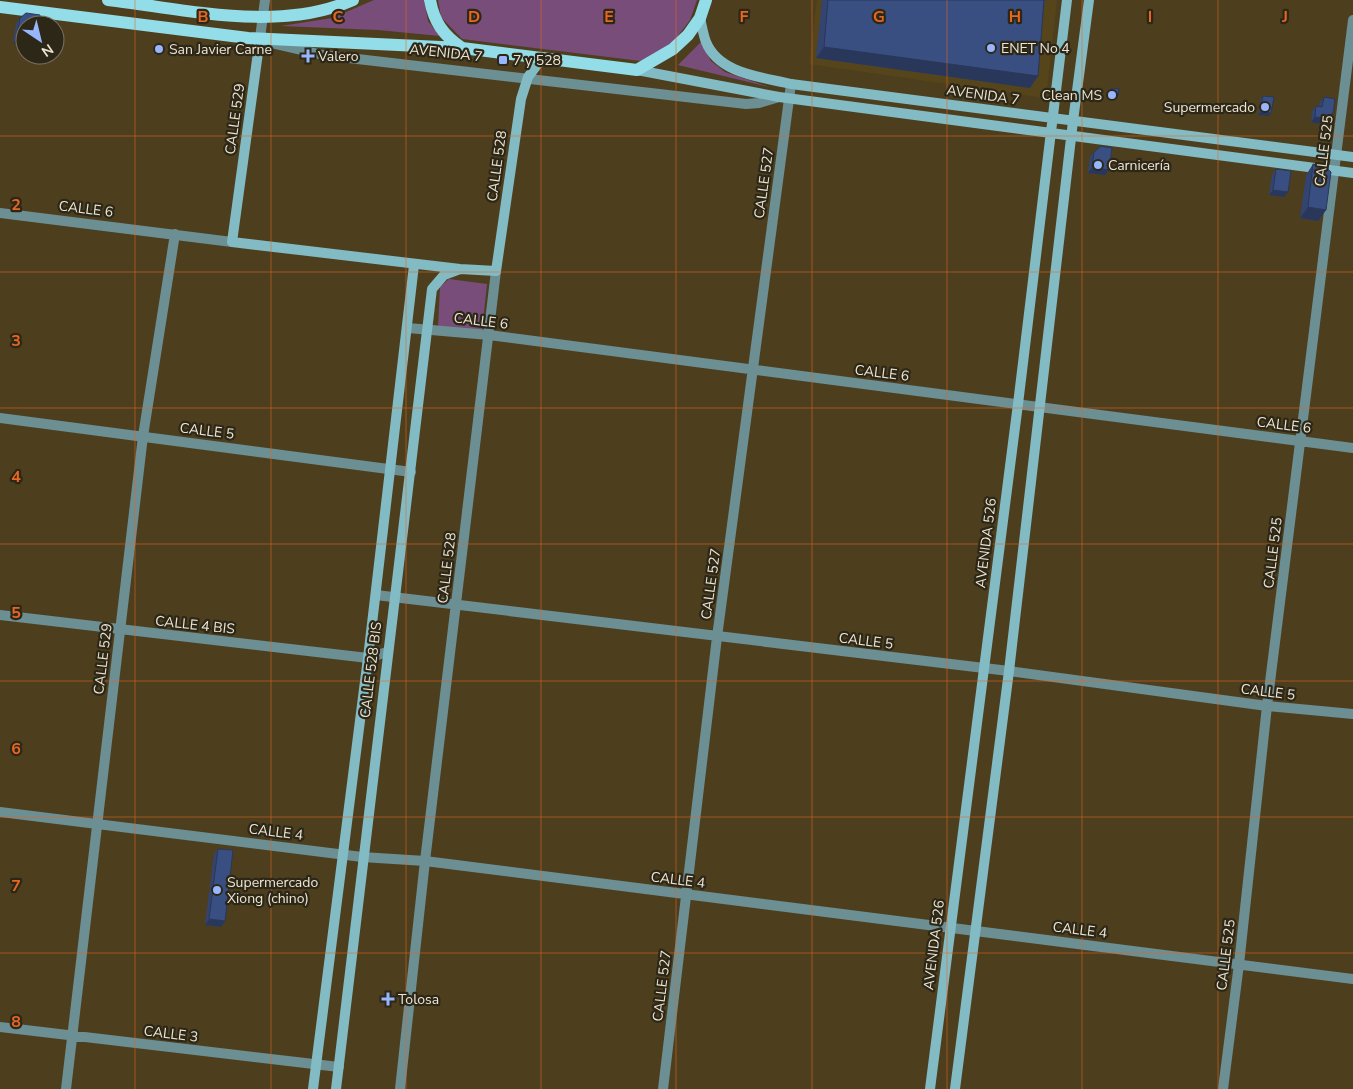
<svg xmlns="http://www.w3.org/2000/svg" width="1353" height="1089" viewBox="0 0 1353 1089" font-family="'Nunito Sans',sans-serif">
<rect width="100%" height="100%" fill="#4d3f1e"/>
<path fill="#56451b" d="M817 0H1057L1046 98 809 64Z"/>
<path fill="#794d79" d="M374 0H424L428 21 440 36 378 30 281 26 332 18Z
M438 0H697L690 20 671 45 641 61 462 39 441 17Z
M701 42 711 61 725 72 769 87 678 65Z
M449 279 487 284 482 331 438 328 440 287Z"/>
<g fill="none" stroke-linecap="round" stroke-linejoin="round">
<path stroke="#6c8f94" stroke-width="10" d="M265 0 260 38 275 44 323 55 746 104 759 103 779 97
M0 213 232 242
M408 328 489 335 1353 448
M0 418 411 472
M376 595 1009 671 1267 706 1353 714
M0 615 368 658 387 652
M0 812 362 857 425 861 1353 979
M0 1027 339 1067
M66 1089 143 436 175 234
M400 1089 425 861 496 271
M663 1089 717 637 791 84
M1223 1089 1239 964 1267 706 1353 20"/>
<path stroke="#82bbc3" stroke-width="10" d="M700 18C702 26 703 34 706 42 719 74 762 77 791 84L1353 157
M260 38 232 242 460 269 496 271 521 99 528 77 543 57
M637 70 779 97 1353 173
M313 1089 368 658 414 265
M336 1089 432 289 444 275 460 269
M930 1089 1018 404 1067 0
M955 1089 1009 671 1073 121 1089 0"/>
<path stroke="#92dde7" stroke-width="12" d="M108 0C186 9 278 33 353 0
M430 0C434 22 443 35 462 48
M0 7 248 38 462 48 637 70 673 49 688 35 700 18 706 0"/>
</g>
<path fill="#32446f" d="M822 0H1047L1045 2H1044L1038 76 1030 88 816 58Z
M20 18 25 45 13 43 16 24Z
M1111 88 1116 98H1108L1109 91Z
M1263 96 1269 116 1258 115 1261 98Z
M1324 97 1329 119 1321 124 1311 122 1312 111 1316 106H1319L1320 102Z
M1094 152 1105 175 1088 173 1090 157Z
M1313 164 1326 210 1318 221 1300 218 1306 175Z
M1276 169 1284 197 1269 195 1272 175Z
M218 849 225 921 221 927 205 925 214 854Z"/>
<path fill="#29375a" d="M17 37 25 38V45L13 43Z
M824 47 1038 76 1030 88 816 58Z
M1110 95 1118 96 1116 98H1108Z
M1260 112 1271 113 1269 116 1258 115Z
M1333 113 1329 119 1321 124 1311 122 1315 117Z
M1092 167 1109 170 1105 175 1088 173Z
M1273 190 1288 192 1284 197 1269 195Z
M1308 207 1326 210 1318 221 1300 218Z
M209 919 225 921 221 927 205 925Z"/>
<path fill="#3a4f81" stroke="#29375a" d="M828 0H1044L1038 76 824 47Z
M26 13 40 15 39 25H25V38L17 37 20 18Z
M1111 88 1119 89 1118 96 1110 95Z
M1263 96 1274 97 1271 113 1260 112Z
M1324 97 1335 99 1333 113 1325 118 1315 117 1316 106 1322 107Z
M1101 146 1112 148 1109 170 1092 167 1094 152Z
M1313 164 1324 166 1331 172 1326 210 1308 207Z
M1276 169 1291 171 1288 192 1273 190Z
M218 849 233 850 225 921 209 919Z"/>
<path fill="none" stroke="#e86720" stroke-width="1" stroke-opacity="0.55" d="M135 0V1089M271 0V1089M406 0V1089M541 0V1089M676 0V1089M812 0V1089M947 0V1089M1082 0V1089M1218 0V1089M0 136H1353M0 272H1353M0 408H1353M0 544H1353M0 681H1353M0 817H1353M0 953H1353"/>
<g fill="#97b6fd" stroke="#2d2718" stroke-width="2">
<circle cx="991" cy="48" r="5"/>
<circle cx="159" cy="49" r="5"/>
<path d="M305.5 48.5h5v5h5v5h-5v5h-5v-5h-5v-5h5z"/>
<rect x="498" y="55" width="10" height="10" rx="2.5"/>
<circle cx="1112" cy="95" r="5"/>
<circle cx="1265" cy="107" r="5"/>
<circle cx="1098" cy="165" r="5"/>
<circle cx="217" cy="890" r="5"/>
<path d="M385.5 991.5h5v5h5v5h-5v5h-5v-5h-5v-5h5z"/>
</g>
<g text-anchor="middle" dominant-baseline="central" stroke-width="4.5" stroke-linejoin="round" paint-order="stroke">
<g font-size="14" fill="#ede5d2" stroke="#2d2718" text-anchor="start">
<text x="1001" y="48">ENET No 4</text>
<text x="169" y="49">San Javier Carne</text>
<text x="318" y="56">Valero</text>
<text x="513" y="60">7 y 528</text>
<text x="1102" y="95" text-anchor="end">Clean MS</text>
<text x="1255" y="107" text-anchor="end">Supermercado</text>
<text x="1108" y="165">Carnicería</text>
<text x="227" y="882">Supermercado<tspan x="227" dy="16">Xiong (chino)</tspan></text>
<text x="398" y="999">Tolosa</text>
</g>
<g font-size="14" fill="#ede5d2" stroke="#2d2718">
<text transform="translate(446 53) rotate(6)">AVENIDA 7</text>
<text transform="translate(983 95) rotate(8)">AVENIDA 7</text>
<text transform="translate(235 119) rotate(-82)">CALLE 529</text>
<text transform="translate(1324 151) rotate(-83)">CALLE 525</text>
<text transform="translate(497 166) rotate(-82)">CALLE 528</text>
<text transform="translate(764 183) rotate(-82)">CALLE 527</text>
<text transform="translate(86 209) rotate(7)">CALLE 6</text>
<text transform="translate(481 321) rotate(7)">CALLE 6</text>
<text transform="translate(882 373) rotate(7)">CALLE 6</text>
<text transform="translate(1284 425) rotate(7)">CALLE 6</text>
<text transform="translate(207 431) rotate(7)">CALLE 5</text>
<text transform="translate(986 543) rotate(-83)">AVENIDA 526</text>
<text transform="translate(1273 553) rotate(-83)">CALLE 525</text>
<text transform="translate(447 568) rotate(-83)">CALLE 528</text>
<text transform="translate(711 584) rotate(-82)">CALLE 527</text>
<text transform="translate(195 625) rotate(6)">CALLE 4 BIS</text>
<text transform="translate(866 641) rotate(7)">CALLE 5</text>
<text transform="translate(103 659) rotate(-83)">CALLE 529</text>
<text transform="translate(371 670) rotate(-83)">CALLE 528 BIS</text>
<text transform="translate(1268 692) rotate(7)">CALLE 5</text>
<text transform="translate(276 832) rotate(7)">CALLE 4</text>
<text transform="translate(678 880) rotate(7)">CALLE 4</text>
<text transform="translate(1080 930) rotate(7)">CALLE 4</text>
<text transform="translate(934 945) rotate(-83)">AVENIDA 526</text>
<text transform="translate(1226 955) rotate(-83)">CALLE 525</text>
<text transform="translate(662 986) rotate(-83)">CALLE 527</text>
<text transform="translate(171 1034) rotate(7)">CALLE 3</text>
</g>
</g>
<g font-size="16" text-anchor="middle" font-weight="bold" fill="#e86720" stroke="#2d2718" stroke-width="4.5" stroke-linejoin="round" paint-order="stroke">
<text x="203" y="22">B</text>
<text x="338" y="22">C</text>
<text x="474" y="22">D</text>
<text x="609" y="22">E</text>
<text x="744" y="22">F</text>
<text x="879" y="22">G</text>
<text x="1015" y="22">H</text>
<text x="1150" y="22">I</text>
<text x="1285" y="22">J</text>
<text x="16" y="210">2</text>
<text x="16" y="346">3</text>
<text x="16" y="482">4</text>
<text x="16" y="618">5</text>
<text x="16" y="754">6</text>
<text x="16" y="891">7</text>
<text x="16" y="1027">8</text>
</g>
<g transform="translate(40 40) rotate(145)"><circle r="24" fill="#2d2718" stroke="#7a7362"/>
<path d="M0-4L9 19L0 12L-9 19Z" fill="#97b6fd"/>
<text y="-8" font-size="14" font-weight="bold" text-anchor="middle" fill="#ede5d2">N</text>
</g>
</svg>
